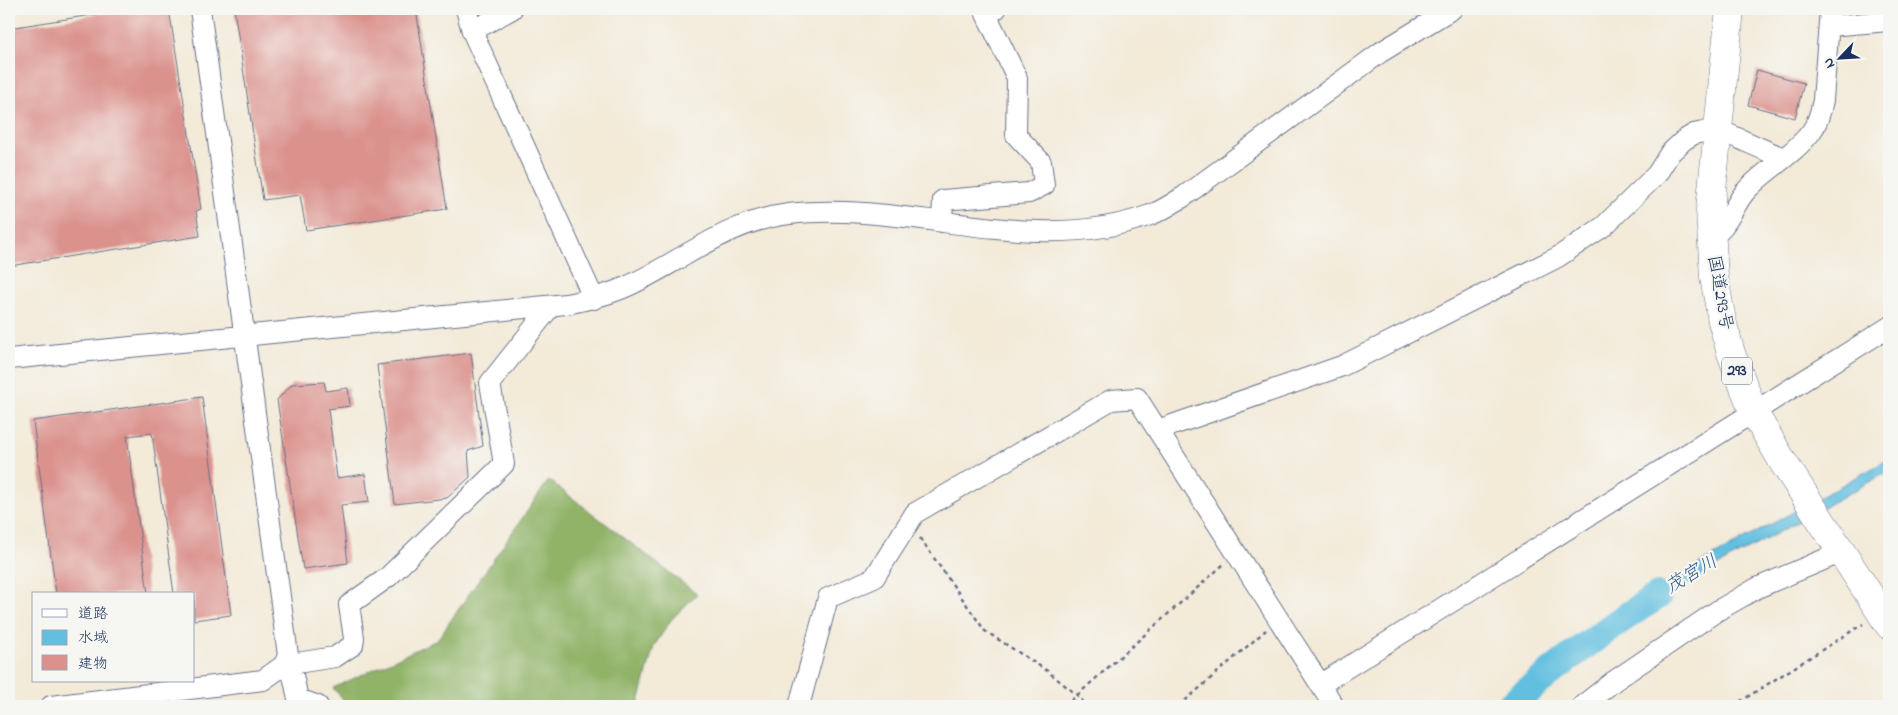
<svg xmlns="http://www.w3.org/2000/svg" width="1898" height="715" viewBox="0 0 1898 715" font-family="'Indie Flower','Klee One',sans-serif">
<rect width="100%" height="100%" fill="#f6f6f2"/>
<filter id="ink" filterUnits="userSpaceOnUse"><feTurbulence type="fractalNoise" baseFrequency=".02" numOctaves="2"/><feDisplacementMap in="SourceGraphic" scale="10" xChannelSelector="R" yChannelSelector="G"/><feConvolveMatrix kernelMatrix="1 2 1 2 8 2 1 2 1" color-interpolation-filters="sRGB"/></filter>
<filter id="wash" filterUnits="userSpaceOnUse"><feTurbulence type="fractalNoise" baseFrequency=".0096" numOctaves="4" result="noise"/><feDisplacementMap in="SourceGraphic" scale="20" xChannelSelector="R" yChannelSelector="G"/><feGaussianBlur stdDeviation="1.12" result="paint"/><feColorMatrix in="noise" values="0 0 0 0 0 0 0 0 0 0 0 0 0 0 0 0 0 1.4 0 .05"/><feComposite in="paint" operator="in"/></filter>
<g filter="url(#wash)">
<rect width="100%" height="100%" fill="#f3ead8"/>
<path fill="#90b367" stroke="#567162" d="M549 480 697 594 671 620 654 646 638 706H349L333 688 437 640Z"/>
<path fill="#62bfe0" stroke="#3e779f" d="M1889 459V471L1709 571 1630 619 1624 610 1703 562Z"/>
<g fill="none" stroke-linecap="round" stroke-linejoin="round">
<path stroke="#62bfe0" stroke-width="28" d="M1509 706C1557 667 1605 628 1658 596"/>
</g>
<g id="blocks">
<path fill="#db928d" d="M130 9H169L201 209 196 211 200 236 9 266V28Z
M234 9H416L447 209 306 230 300 195 263 200Z
M1757 70 1804 83 1795 118 1748 105Z
M471 353 483 446 468 451 470 477 447 498 395 504 377 365Z
M324 382 326 391 348 388 350 406 328 409 337 478 365 474 369 502 341 505 348 563 303 569 277 400 292 384Z
M202 397 231 615 194 620V594H174L152 433 127 436 148 594H56L33 421Z"/>
</g>
</g>
<g filter="url(#ink)">
<use href="#blocks" fill-opacity="0" stroke="#677089" stroke-width="1"/>
<g fill="none" stroke-linecap="round" stroke-linejoin="round">
<g stroke="#677089" stroke-width="22">
<path id="minor" d="M200 9 288 655 284 665
M466 9 472 31 594 299
M1829 26 1889 21
M472 31 512 9
M942 222 943 200 1029 193 1044 185 1041 162 1016 135 1017 78 986 14 996 9
M1710 236C1727 230 1733 206 1745 192 1764 170 1793 156 1811 132 1818 123 1821 111 1823 100L1830 9
M9 359 566 304C587 300 608 295 628 286 682 261 728 221 789 214 908 200 1034 258 1150 215 1162 211 1173 203 1183 197L1381 52 1452 9
M1158 430 1342 366 1558 257 1604 226 1657 174 1670 153 1684 140 1694 134 1717 129 1783 158
M284 665 293 675 298 699 318 706
M1321 684 1889 327
M51 706 263 680 284 665 335 657 353 645 354 638 349 605 388 577 504 464 490 383 551 306
M799 706 828 598 874 578 915 513 1111 400 1137 398 1334 706
M1582 706 1614 681 1717 611 1757 588 1842 552"/>
</g>
<g stroke="#677089" stroke-width="29">
<path id="highway" d="M1730 9 1710 210 1714 277 1722 321 1731 353 1753 411 1783 462 1889 625"/>
</g>
<path stroke="#677089" stroke-width="2.5" stroke-dasharray="4 4" stroke-linecap="butt" d="M920 538 985 631 1046 670 1077 695 1087 706
M1065 706 1224 564
M1179 706 1266 630
M1303 706 1308 700
M1733 706 1863 624"/>
<use href="#minor" stroke="#fff" stroke-width="20"/>
<use href="#highway" stroke="#fff" stroke-width="28"/>
</g>
</g>
<g text-anchor="middle" dominant-baseline="central" stroke-width="4.5" stroke-linejoin="round" paint-order="stroke">
<rect fill="#f6f6f2" stroke="#5d6b8a" stroke-width="1" x="1722" y="357.5" width="30" height="27" rx="4"/>
<g font-size="16" font-weight="bold" fill="#1b2f5e">
<text x="1737" y="371">293</text>
</g>
<g font-size="18" fill="#1b2f5e" stroke="#f6f6f2">
<text transform="translate(1719 293) rotate(80)">国道293号</text>
</g>
<g font-size="19" font-style="italic" fill="#305a85" stroke="#f6f6f2">
<text transform="translate(1692 575) rotate(-31)">茂宮川</text>
</g>
</g>
<rect width="1898" height="715" fill="none" stroke="#f6f6f2" stroke-width="30"/>
<rect x="32" y="592" width="162" height="90" fill="#f6f6f2" stroke="#9ea6b7"/>
<rect x="42" y="609" width="25" height="8" fill="#ffffff" stroke="#9ea6b7"/>
<text x="78" y="618" font-size="15" fill="#1b2f5e">道路</text>
<rect x="42" y="630" width="25" height="15" fill="#62bfe0" stroke="#9ea6b7"/>
<text x="78" y="642" font-size="15" fill="#1b2f5e">水域</text>
<rect x="42" y="655" width="25" height="15" fill="#db928d" stroke="#9ea6b7"/>
<text x="78" y="668" font-size="15" fill="#1b2f5e">建物</text>
<g transform="translate(1840 58) rotate(245)" stroke="#f6f6f2" stroke-width="4" paint-order="stroke">
<path d="M0-4L9 19L0 12L-9 19Z" fill="#1b2f5e"/>
<text y="-8" font-size="14" font-weight="bold" text-anchor="middle" fill="#1b2f5e">N</text>
</g>
</svg>
